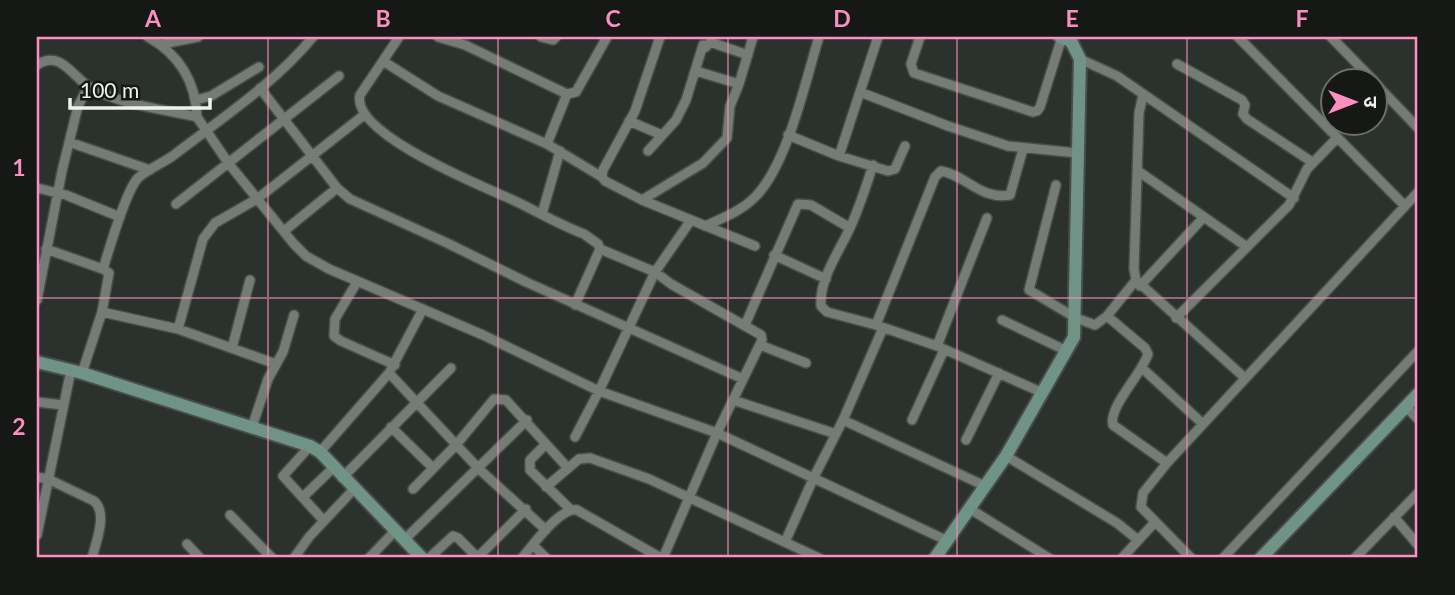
<svg xmlns="http://www.w3.org/2000/svg" width="1455" height="595" viewBox="0 0 1455 595" font-family="Lato,'Noto Sans Devanagari',sans-serif">
<rect width="100%" height="100%" fill="#2b312c"/>
<g fill="none" stroke-linecap="round" stroke-linejoin="round">
<g stroke="#484d48" stroke-width="12">
<path id="street" d="M148 37C179 54 196 82 197 117
M399 37 360 95C350 134 485 187 515 201 538 212 560 225 584 234L598 244 600 249 575 305
M438 37 465 45 567 94 576 92 607 37
M541 37 553 40 556 37
M660 37 635 111 603 170 602 177 605 181 642 200 755 246
M920 37 911 64 914 73 1033 112 1037 111 1040 107 1062 37
M1238 37 1405 206
M1331 37 1373 80
M162 44 198 37
M1080 59 1117 76 1294 198
M383 61 438 96 547 144 602 177
M1177 64 1242 100 1245 105 1243 114 1247 119 1312 162
M37 65C61 49 73 78 91 88 122 105 162 109 197 117L229 164 294 244 306 256 329 269 483 335 599 391 717 433 948 541
M696 71 739 84
M1374 82 1418 128
M260 88 337 188 350 199 447 243 526 282 743 379
M860 92 948 126 1008 146 1077 153
M1143 95 1139 113 1134 269 1136 280 1245 378
M196 100 211 96 259 67
M629 121 662 135
M788 135 839 156 888 171 895 169 905 146
M69 142 150 170
M547 144 567 94
M648 151 676 120 686 100 703 45 706 47 710 42 748 55
M839 156 878 37
M873 165C866 187 859 208 850 228 839 252 819 279 821 306L827 312 876 325 937 346 1043 393
M1138 171 1247 247
M1056 185 1029 290 1076 318 1095 325 1107 316 1136 280
M37 188 66 195 120 217
M642 200 703 163 727 138 730 106 739 84 753 37
M176 204 339 76
M542 214 560 151
M705 226C723 218 743 210 756 196 788 163 805 82 819 37
M284 231 337 188
M46 249 103 269 109 273 102 312 82 373
M600 249 655 272 671 284 761 335 762 340 717 433 663 558
M774 255 826 279
M103 269C109 250 126 190 138 178 148 169 163 163 174 155 222 118 275 83 313 37
M357 282 335 319 334 336 341 341 395 365
M1140 286 1203 218
M37 300 62 171 78 106 88 87
M102 312 178 329 276 364
M1107 316 1145 348 1148 354C1142 374 1108 407 1113 425L1167 463
M1176 318 1289 205 1307 169 1336 139
M1002 320 1067 351
M745 325 798 204 811 205 850 228
M876 325 935 177 941 171C966 175 980 200 1010 195L1023 149
M178 329 203 239 215 223 257 199 364 115
M760 345 806 363
M937 346 987 218
M232 348 250 280
M1142 368 1203 424
M389 373 479 469 546 530
M733 400 836 434
M37 402 63 405
M1406 407 1418 419
M843 420 985 486
M912 420 944 350
M252 427 268 379 283 352 294 315
M391 427 433 468
M575 437 599 391 655 272 691 220
M966 440 999 373
M545 445 530 460V470L570 509
M310 446 283 476 324 521
M320 452 389 373 423 309
M1006 456 1117 523 1138 540
M37 477 48 479 94 501C108 513 96 542 92 558
M342 478 451 368
M546 487 579 459 590 458 649 479 819 558
M413 489 456 445 494 399 506 400 567 467
M303 497 334 467
M970 509 1049 558
M230 515 272 558
M1394 517 1418 545
M37 535 71 370
M404 540 527 420
M785 542 814 477 843 420 883 328
M187 544 200 558
M533 545 546 558
M294 558 309 537 354 489
M369 558 395 531
M429 558 453 536 458 538 478 558
M477 558 526 509
M522 558C533 545 560 507 577 510L661 558
M1122 558 1155 522
M1191 558 1141 507 1143 493 1167 463 1418 192
M1223 558 1418 351
M1355 558 1418 493"/>
</g>
<g stroke="#484d48" stroke-width="16">
<path id="secondary" d="M37 362 82 373 310 446 320 452 422 558
M935 558 1006 456 1074 337 1080 59 1071 41 1060 37
M1261 558 1418 394"/>
</g>
<use href="#street" stroke="#757c75" stroke-width="9"/>
<use href="#secondary" stroke="#709388" stroke-width="12"/>
</g>
<path fill="none" stroke="#fc8fc1" stroke-width="2" stroke-opacity="0.55" d="M268 37V558M498 37V558M728 37V558M957 37V558M1187 37V558M37 298H1418"/>
<rect width="1455" height="595" fill="none" stroke="#161816" stroke-width="77"/>
<g transform="translate(1354 102) rotate(90)"><circle r="33" fill="#161816" stroke="#6c6f6c" stroke-width="2"/>
<path d="M0-5L12 26L0 18L-12 26Z" fill="#fc8fc1"/>
<text y="-10" font-size="19" font-weight="bold" text-anchor="middle" fill="#eef2ee">उ</text>
</g>
<path d="M70 98v10h140v-10" fill="none" stroke="#eef2ee" stroke-width="3.5"/>
<text x="80" y="98" font-size="21" fill="#eef2ee" stroke="#161816" stroke-width="5" paint-order="stroke">100 m</text>
<rect x="38" y="38" width="1378" height="518" fill="none" stroke="#fc8fc1" stroke-width="2.5"/>
<g font-size="23" text-anchor="middle" font-weight="bold" fill="#fc8fc1">
<text x="153" y="27">A</text>
<text x="383" y="27">B</text>
<text x="613" y="27">C</text>
<text x="842" y="27">D</text>
<text x="1072" y="27">E</text>
<text x="1302" y="27">F</text>
<text x="19" y="176">1</text>
<text x="19" y="435">2</text>
</g>
</svg>
